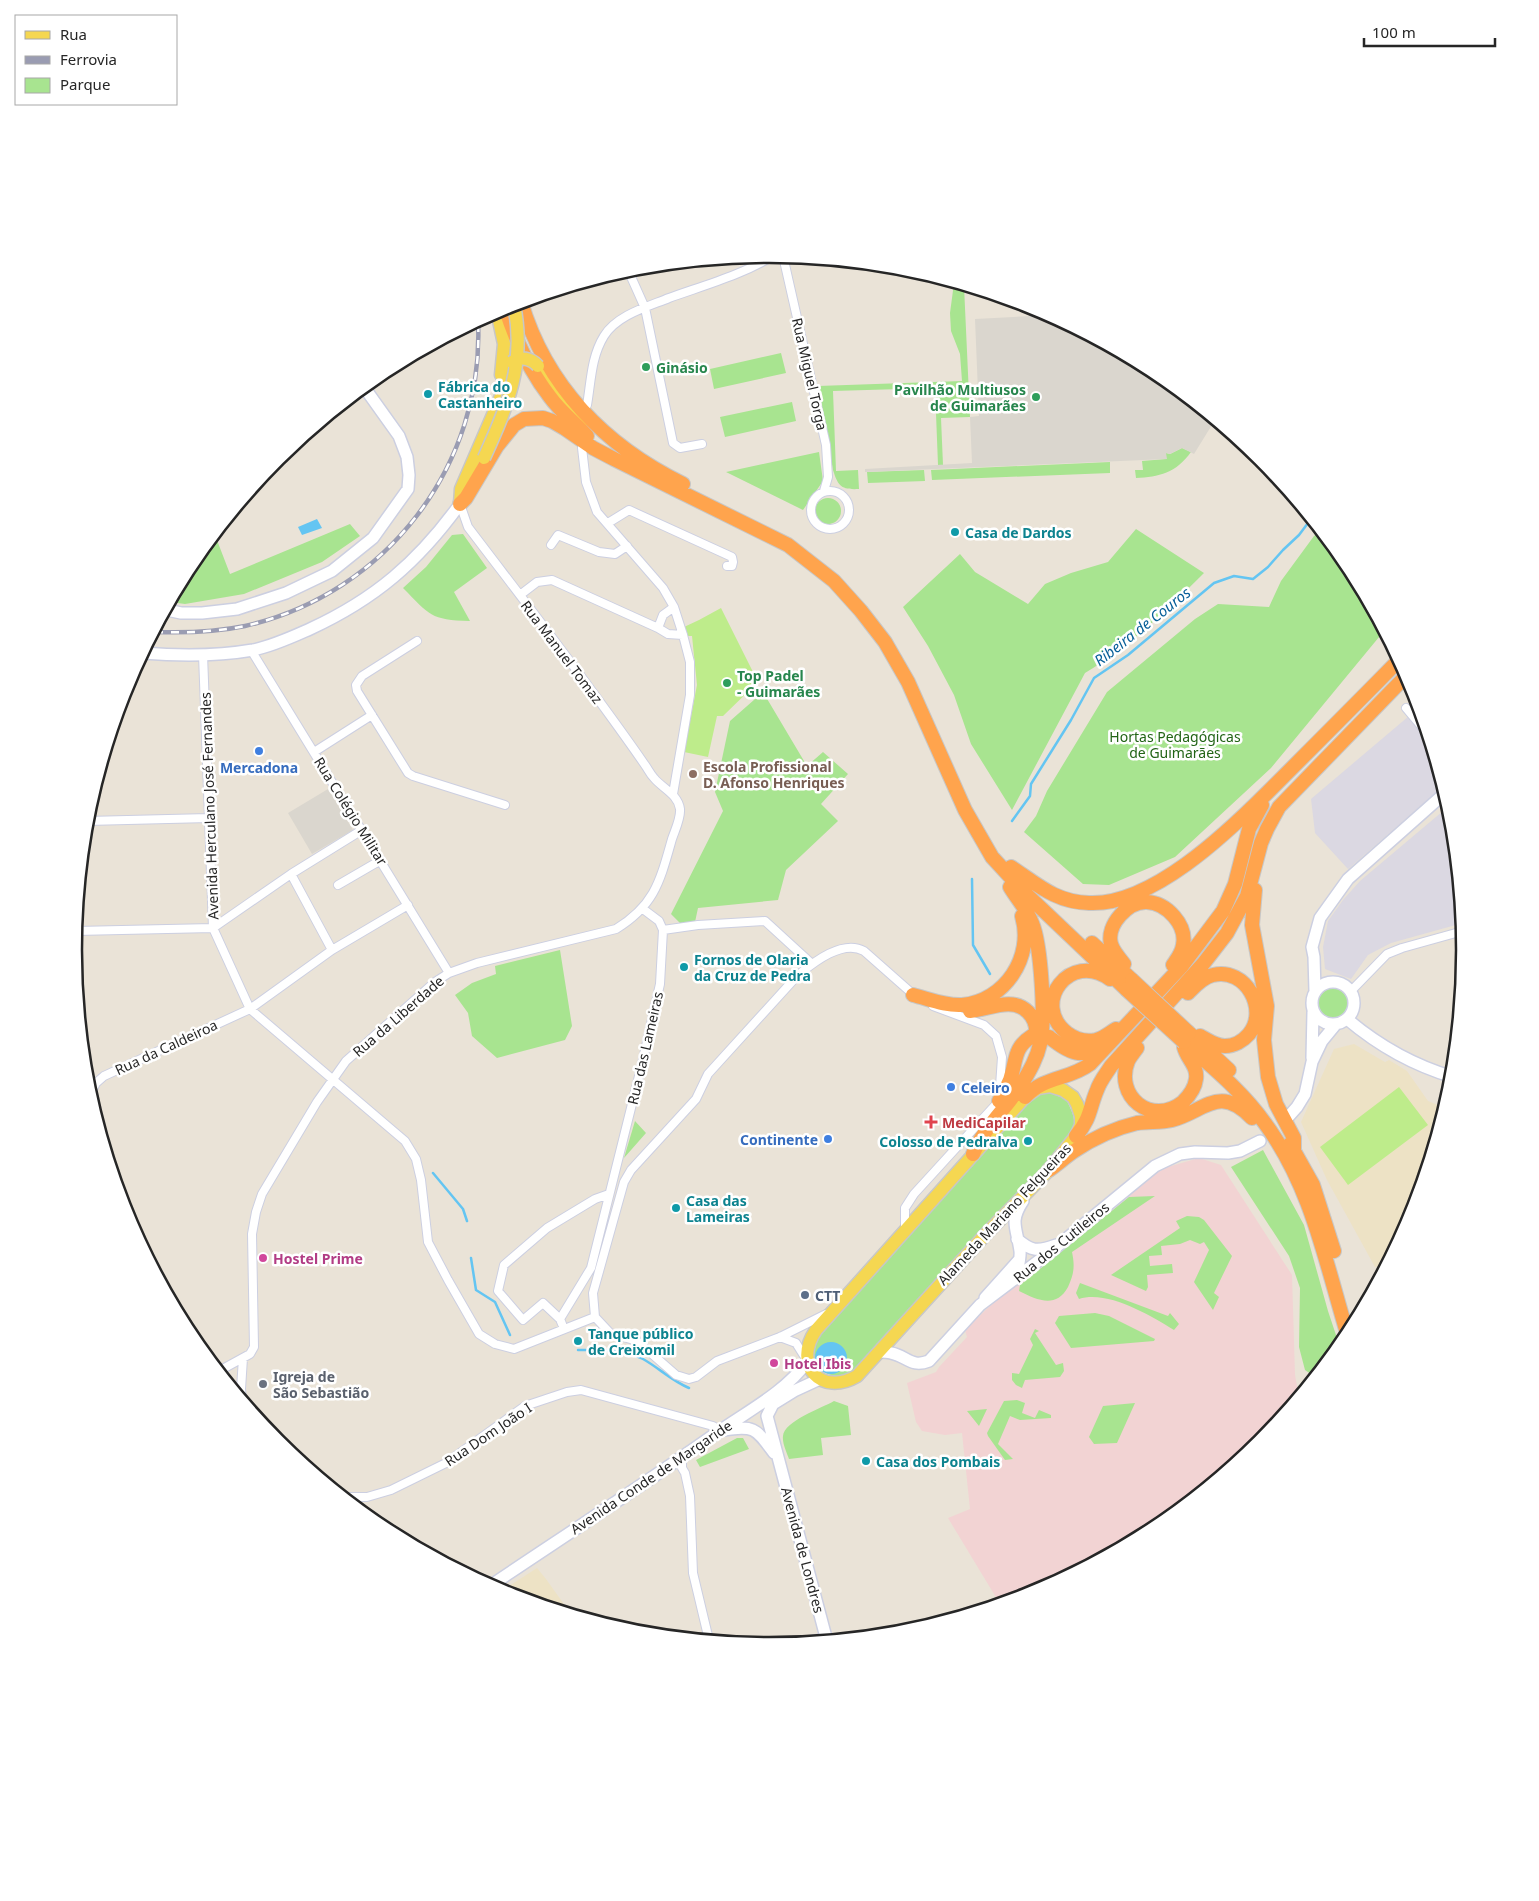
<svg xmlns="http://www.w3.org/2000/svg" width="1539" height="1901" viewBox="0 0 1539 1901" font-family="'Noto Sans',sans-serif">
<rect width="100%" height="100%" fill="#eae3d7"/>
<path fill="#dbd8e2" d="M1409 716 1429 740 1443 786 1348 869 1315 833 1311 799Z
M1449 806 1452 815 1463 923 1391 943 1368 955 1351 979 1325 969 1323 947 1328 921 1343 900 1360 881Z"/>
<path fill="#ede2c5" d="M1354 1044 1385 1062 1389 1060 1407 1071 1428 1101 1445 1108 1412 1217 1387 1264 1375 1267 1327 1180 1301 1122 1334 1049Z
M537 1568 546 1579 571 1614 517 1597 509 1586Z"/>
<path fill="#f2d3d3" d="M1199 1158 1221 1165 1292 1275 1295 1375 1299 1397 1261 1443 1156 1529 1035 1593 1000 1604 948 1518 970 1509 962 1433 945 1435 922 1431 916 1422 907 1383 936 1372 939 1367 967 1337 965 1330 996 1300 1161 1169Z"/>
<path fill="#a8e490" d="M954 283 964 286 970 417 941 418 943 465H938L935 388 833 391 836 471 858 470 859 489C841 490 838 486 833 470L818 386 962 381 960 354 951 331 950 313Z
M781 353 786 373 714 389 710 369Z
M792 402 796 421 725 437 720 417Z
M1182 448 1191 452C1176 473 1159 477 1136 478L1135 470H1143L1142 461 1166 459V453L1170 454Z
M819 452 823 481 803 510 726 472Z
M1110 462V473L932 480 931 470Z
M924 470 925 481 868 483 867 472Z
M815 511a13 13 0 1 1 26 0a13 13 0 1 1-26 0Z
M350 524 360 536 322 562 244 594 185 604 170 602 191 564 215 535 230 574Z
M1136 529 1204 573C1168 609 1129 647 1085 673L1012 810 971 744 954 695 928 646 903 607 960 554 975 572 1028 604 1045 584 1071 573 1108 562Z
M1321 531 1348 564 1384 631 1271 768 1175 857 1109 885 1083 884 1024 832 1036 816 1047 791 1107 692 1195 619 1218 604 1269 607 1281 581 1314 536Z
M463 534 487 568 454 592 470 621C430 620 430 615 403 588L426 567 452 535Z
M763 692 807 766 823 752 848 774 821 804 838 821 786 870 778 900 698 908 695 922 682 925 671 914 723 811 715 792 730 721Z
M560 950 572 1026 565 1040 497 1058 472 1036 468 1013 455 995 472 983 496 974 495 966Z
M1316 1003a17 17 0 1 1 34 0a17 17 0 1 1-34 0Z
M1047 1092 1066 1099C1077 1121 1078 1125 1062 1145L858 1367C842 1381 823 1378 813 1360L816 1339 1026 1103 1038 1094Z
M635 1121 646 1133 624 1158Z
M1263 1150 1304 1225 1328 1311 1340 1347 1315 1377 1305 1370 1299 1347 1300 1288 1289 1256 1231 1167Z
M1155 1196 1072 1252C1075 1266 1074 1274 1068 1287 1056 1309 1037 1300 1019 1291L1020 1285 1129 1197Z
M1187 1216 1199 1217 1204 1220 1232 1256 1214 1293 1219 1297 1213 1310 1194 1282 1209 1250 1204 1242 1200 1244 1190 1240 1180 1244 1161 1246 1162 1255 1149 1256 1150 1266 1172 1264 1173 1273 1147 1275 1148 1287 1146 1291 1111 1275 1180 1228 1176 1221Z
M1080 1283 1168 1316 1170 1313 1179 1324 1174 1330C1149 1315 1108 1290 1079 1299L1076 1293Z
M1095 1313 1109 1316 1155 1339 1154 1341 1071 1348 1055 1323 1059 1316Z
M1035 1329 1039 1331 1035 1333 1056 1365 1063 1363 1064 1371 1060 1377 1025 1380 1022 1388 1016 1385 1012 1380V1373L1019 1374 1033 1345 1030 1339Z
M1017 1400 1025 1403 1022 1413 1035 1418 1039 1410 1051 1415V1418L1020 1420 1010 1416 998 1444 1013 1459 1005 1460 988 1436 987 1433 1004 1401Z
M834 1401 848 1406 851 1435 821 1438 823 1455 789 1459C787 1453 782 1443 783 1436 784 1421 822 1408 834 1401Z
M1135 1403 1117 1443 1094 1444 1089 1437 1103 1406Z
M987 1409 979 1426 967 1411Z
M737 1438H743L749 1449 700 1467 696 1460Z"/>
<path fill="#beec8b" d="M721 608 758 682 723 716H717L708 757 684 752 697 685 692 636H687L684 627 699 620Z
M1399 1087 1428 1125 1348 1185 1320 1147Z"/>
<path fill="#dad6ce" d="M1050 315 1156 372 1215 420 1194 454 1182 448 1170 454 1166 453 1167 459 865 472V469L972 463 970 417 979 416 975 319Z
M328 789 353 830 312 854 288 813Z"/>
<path fill="#64c5f2" d="M317 519 322 528 302 535 298 527Z
M815 1358a16 16 0 1 1 32 0a16 16 0 1 1-32 0Z"/>
<g fill="none" stroke-linecap="round" stroke-linejoin="round">
<path stroke="#64c5f2" stroke-width="2.5" d="M1012 821 1030 796 1031 784 1071 720 1094 678 1128 655 1214 583 1234 576 1253 579 1268 567 1283 550 1299 535 1311 519
M972 879 973 945 990 974
M433 1173 463 1209 467 1221
M471 1258 476 1290 495 1302 510 1335
M578 1350C600 1350 623 1349 643 1359 659 1368 672 1381 689 1388"/>
<g stroke="#cccfe1" stroke-width="10">
<path id="street" d="M783 256 826 445 828 477 824 491
M628 270 645 308 673 443 680 448 702 444
M587 405C591 382 591 357 604 336 617 315 647 307 669 298 702 286 745 274 774 255
M582 448 586 482 597 512 663 588 674 607 683 635 690 662V695L673 794
M811 510a19 19 0 1 1 38 0a19 19 0 1 1-38 0Z
M608 523 629 510 732 557 733 562 732 566H727
M551 545 558 535 599 552 615 554 627 546
M520 595 537 582 552 580 658 628
M674 607 663 615 658 628 668 634 683 635
M417 641 362 676 356 685 357 691 408 773 413 776 505 805
M251 650 449 973
M203 654 213 928 250 1009 405 1141 416 1159 421 1180 428 1242 448 1280 479 1334 495 1344 514 1349 595 1317
M1406 708 1427 733
M314 752 372 715
M87 821 209 818
M291 874 332 950
M338 885 381 860
M213 928 291 874 362 830
M663 930 698 925 765 921 812 964
M76 931 213 928
M1351 991 1387 954 1402 948 1463 931
M90 1095 96 1083 104 1076 250 1009 332 950 408 905
M905 1230V1208L914 1194 999 1101 1002 1057 996 1036 984 1025 933 1006
M595 1317 593 1293 624 1182 631 1170 696 1099 708 1074 798 975C814 962 843 939 864 951L915 996
M595 1317 610 1333 637 1341 676 1375 689 1379 696 1377 717 1361 780 1337 826 1314
M560 1319 591 1268 642 1064 660 984 663 930 659 921 643 909
M562 1324 560 1319 543 1303 523 1320 498 1291 504 1265 547 1228 595 1199 609 1194
M780 1337 796 1343 806 1359
M219 1371 250 1354 254 1347 252 1234 256 1212 262 1194 317 1102 346 1061 435 982 449 973 477 963 616 929C655 905 660 881 672 839 675 830 681 818 680 809 678 794 662 788 654 778 650 774 648 769 645 765 589 684 528 606 468 527L460 504
M242 1400 241 1389 243 1358
M682 1458V1468L685 1473 690 1496 693 1573 709 1640
M344 1497H367L391 1490 446 1463 525 1406 567 1392 581 1390 713 1426 720 1431
M790 1644 826 1637"/>
</g>
<g stroke="#cccfe1" stroke-width="14">
<path id="secondary" d="M167 610 181 613H202L237 609 286 593 332 571 373 538 408 489 409 475 407 457 399 436 364 387
M143 653C179 656 218 656 253 650 273 646 292 637 310 629 375 599 418 562 460 504
M1312 1003a21 21 0 1 1 42 0a21 21 0 1 1-42 0Z
M1315 991 1314 957 1312 947 1320 918 1348 879 1445 793
M1347 1019C1379 1046 1412 1065 1453 1077
M1312 1058 1313 1012
M1289 1116 1297 1107 1305 1094 1312 1062 1322 1041 1336 1024
M1017 1239C1031 1251 1037 1252 1056 1245
M1016 1279C1017 1271 1021 1259 1020 1251 1017 1228 1009 1222 1023 1201
M985 1298 1019 1260
M879 1352C883 1352 888 1352 891 1353 907 1356 911 1368 929 1361L980 1305 1049 1253 1155 1166 1180 1154 1195 1152 1228 1153 1240 1151 1260 1141
M820 1379 794 1391 773 1404 767 1416 827 1641
M724 1430C755 1425 756 1429 774 1453
M490 1586C566 1535 643 1485 718 1432 748 1411 785 1392 807 1362"/>
</g>
<g stroke="#c7c7c7" stroke-width="15">
<path id="primary" d="M497 311 504 344 501 375
M538 366 565 401 584 420
M460 504 461 489 502 394 509 364
M1050 1086 1063 1090 1073 1097 1077 1104 1081 1116V1125L1076 1136 1049 1170 986 1234 857 1376C821 1397 792 1365 816 1330L1025 1097 1038 1088Z"/>
</g>
<g stroke="#c7c7c7" stroke-width="16">
<path id="highway" d="M521 302C546 386 605 446 683 484
M505 307C515 339 529 370 550 397 560 411 575 423 587 436
M460 504 466 498 497 446 514 425 524 419 543 418 552 421 564 428 593 448 614 459 788 545 834 581 861 611 885 642 908 682 965 810 992 857 1026 894 1126 989
M1011 867C1037 884 1055 902 1089 903 1151 906 1227 833 1268 792 1312 748 1356 704 1399 660
M1255 890 1252 925 1267 1006 1264 1040 1268 1077 1276 1104 1294 1138V1150
M1092 943 1132 980
M1124 964C1119 958 1113 951 1111 944 1106 925 1128 901 1147 902 1167 903 1187 925 1183 945 1182 953 1177 959 1173 965
M1110 979C1070 950 1030 1004 1067 1033 1075 1039 1086 1042 1096 1040 1104 1038 1109 1033 1116 1029
M1188 993C1195 986 1203 977 1213 975 1246 967 1269 1010 1249 1034 1243 1041 1234 1046 1225 1046 1215 1046 1208 1040 1200 1036
M913 995C929 999 945 1006 962 1005 1005 1001 1034 957 1022 916
M970 1011C990 1009 1012 996 1028 1012 1035 1019 1037 1026 1036 1035
M1189 1033 1229 1070
M1049 1037C1068 1051 1083 1063 1102 1041
M1184 1042C1212 1067 1242 1091 1264 1122 1312 1187 1325 1261 1348 1336
M1137 1048C1134 1052 1130 1057 1128 1061 1114 1096 1151 1127 1183 1102 1189 1096 1195 1088 1196 1079 1198 1066 1187 1059 1184 1047
M1025 1097C1044 1076 1069 1080 1090 1064L1181 967 1223 911 1235 884 1249 829 1262 805
M999 1101C1003 1094 1007 1087 1010 1080 1017 1060 1013 1048 1032 1036
M1076 1136C1091 1118 1089 1109 1097 1090 1100 1081 1106 1074 1111 1066L1203 964 1227 933 1247 896 1261 843 1267 829 1279 807 1407 675
M1290 1144 1313 1185 1334 1251
M973 1154C984 1127 1008 1107 1023 1082 1030 1070 1037 1058 1040 1044 1046 1020 1041 945 1032 923 1027 909 1017 899 1010 887
M1049 1170C1058 1164 1065 1157 1074 1151 1092 1139 1116 1128 1137 1123 1149 1121 1160 1123 1172 1120 1205 1111 1219 1084 1252 1118"/>
</g>
<use href="#street" stroke="#fff" stroke-width="8"/>
<use href="#secondary" stroke="#fff" stroke-width="11"/>
<use href="#primary" stroke="#f5d751" stroke-width="12"/>
<use href="#highway" stroke="#ffa44d" stroke-width="14"/>
<g stroke="#9a9cb2" stroke-width="4.5">
<path id="rail" d="M155 632C185 633 216 632 245 626 386 594 485 465 478 321"/>
</g>
<use href="#rail" stroke="#fff" stroke-width="2.5" stroke-dasharray="8" stroke-linecap="butt"/>
<g stroke="#c7c7c7" stroke-width="15" stroke-linecap="butt">
<path id="primary-bridge" d="M512 362C520 356 531 358 538 366
M484 458C508 405 526 363 514 305"/>
</g>
<g stroke="#c7c7c7" stroke-width="16" stroke-linecap="butt">
<path id="highway-bridge" d="M1132 980 1189 1033
M1126 989 1184 1042"/>
</g>
<use href="#primary-bridge" stroke="#f5d751" stroke-width="12"/>
<use href="#highway-bridge" stroke="#ffa44d" stroke-width="14"/>
</g>
<g fill="#2e9e5b" stroke="#fff" stroke-width="2">
<circle cx="646" cy="367" r="5"/>
<circle cx="1036" cy="397" r="5"/>
<circle cx="727" cy="683" r="5"/>
</g>
<g fill="#0f9aa8" stroke="#fff" stroke-width="2">
<circle cx="428" cy="394" r="5"/>
<circle cx="955" cy="532" r="5"/>
<circle cx="684" cy="967" r="5"/>
<circle cx="1028" cy="1141" r="5"/>
<circle cx="676" cy="1208" r="5"/>
<circle cx="578" cy="1341" r="5"/>
<circle cx="866" cy="1461" r="5"/>
</g>
<g fill="#3f7fe0" stroke="#fff" stroke-width="2">
<circle cx="259" cy="751" r="5"/>
<circle cx="951" cy="1087" r="5"/>
<circle cx="828" cy="1139" r="5"/>
</g>
<circle fill="#8d6e63" stroke="#fff" stroke-width="2" cx="693" cy="774" r="5"/>
<path fill="#e0444e" stroke="#fff" stroke-width="2" d="M928.5 1114.5h5v5h5v5h-5v5h-5v-5h-5v-5h5z"/>
<g fill="#d1479c" stroke="#fff" stroke-width="2">
<circle cx="263" cy="1258" r="5"/>
<circle cx="774" cy="1363" r="5"/>
</g>
<circle fill="#5c6f8a" stroke="#fff" stroke-width="2" cx="805" cy="1295" r="5"/>
<circle fill="#6b7280" stroke="#fff" stroke-width="2" cx="263" cy="1384" r="5"/>
<g text-anchor="middle" dominant-baseline="central" stroke-width="5" stroke-linejoin="round" paint-order="stroke">
<g font-size="14" font-weight="bold" fill="#27864d" stroke="#fff" text-anchor="start">
<text x="656" y="367">Ginásio</text>
<text x="1026" y="389" text-anchor="end">Pavilhão Multiusos<tspan x="1026" dy="16">de Guimarães</tspan></text>
<text x="737" y="675">Top Padel<tspan x="737" dy="16">- Guimarães</tspan></text>
</g>
<g font-size="14" fill="#262626" stroke="#fff">
<text transform="translate(810 374) rotate(77)">Rua Miguel Torga</text>
<text transform="translate(562 652) rotate(53)">Rua Manuel Tomaz</text>
<text transform="translate(209 806) rotate(-92)">Avenida Herculano José Fernandes</text>
<text transform="translate(351 811) rotate(58)">Rua Colégio Militar</text>
<text transform="translate(398 1016) rotate(-41)">Rua da Liberdade</text>
<text transform="translate(166 1047) rotate(-25)">Rua da Caldeiroa</text>
<text transform="translate(645 1048) rotate(-77)">Rua das Lameiras</text>
<text transform="translate(1004 1214) rotate(-47)">Alameda Mariano Felgueiras</text>
<text transform="translate(1061 1242) rotate(-39)">Rua dos Cutileiros</text>
<text transform="translate(488 1434) rotate(-34)">Rua Dom João I</text>
<text transform="translate(651 1477) rotate(-34)">Avenida Conde de Margaride</text>
<text transform="translate(803 1550) rotate(75)">Avenida de Londres</text>
</g>
<g font-size="14" font-weight="bold" fill="#0d838f" stroke="#fff" text-anchor="start">
<text x="438" y="386">Fábrica do<tspan x="438" dy="16">Castanheiro</tspan></text>
<text x="965" y="532">Casa de Dardos</text>
<text x="694" y="959">Fornos de Olaria<tspan x="694" dy="16">da Cruz de Pedra</tspan></text>
<text x="1018" y="1141" text-anchor="end">Colosso de Pedralva</text>
<text x="686" y="1200">Casa das<tspan x="686" dy="16">Lameiras</tspan></text>
<text x="588" y="1333">Tanque público<tspan x="588" dy="16">de Creixomil</tspan></text>
<text x="876" y="1461">Casa dos Pombais</text>
</g>
<g font-size="14" fill="#226416" stroke="#fff">
<text x="1175" y="736">Hortas Pedagógicas<tspan x="1175" dy="16">de Guimarães</tspan></text>
</g>
<g font-size="14" font-weight="bold" fill="#785e54" stroke="#fff" text-anchor="start">
<text x="703" y="766">Escola Profissional<tspan x="703" dy="16">D. Afonso Henriques</tspan></text>
</g>
<g font-size="14" font-weight="bold" fill="#366cbe" stroke="#fff">
<text x="259" y="767">Mercadona</text>
<text x="961" y="1087" text-anchor="start">Celeiro</text>
<text x="818" y="1139" text-anchor="end">Continente</text>
</g>
<g font-size="14" font-weight="bold" fill="#be3a42" stroke="#fff" text-anchor="start">
<text x="942" y="1122">MediCapilar</text>
</g>
<g font-size="14" font-weight="bold" fill="#b23c85" stroke="#fff" text-anchor="start">
<text x="273" y="1258">Hostel Prime</text>
<text x="784" y="1363">Hotel Ibis</text>
</g>
<g font-size="14" font-weight="bold" fill="#4e5e75" stroke="#fff" text-anchor="start">
<text x="815" y="1295">CTT</text>
</g>
<g font-size="14" font-weight="bold" fill="#5b616d" stroke="#fff" text-anchor="start">
<text x="273" y="1376">Igreja de<tspan x="273" dy="16">São Sebastião</tspan></text>
</g>
<g font-size="15" font-style="italic" fill="#085f99" stroke="#fff">
<text transform="translate(1142 626) rotate(-38)">Ribeira de Couros</text>
</g>
</g>
<path d="M0 0H1539V1901H0ZM82 950a687 687 0 1 1 1374 0a687 687 0 1 1-1374 0Z" fill="#fff" fill-rule="evenodd"/>
<path fill="none" stroke="#262626" stroke-width="2.5" d="M82 950a687 687 0 1 1 1374 0a687 687 0 1 1-1374 0Z"/>
<rect x="15" y="15" width="162" height="90" fill="#ffffff" stroke="#a8a8a8"/>
<rect x="25" y="31" width="25" height="8" fill="#f5d751" stroke="#a8a8a8"/>
<text x="60" y="40" font-size="15" fill="#262626">Rua</text>
<rect x="25" y="56" width="25" height="8" fill="#9a9cb2" stroke="#a8a8a8"/>
<text x="60" y="65" font-size="15" fill="#262626">Ferrovia</text>
<rect x="25" y="78" width="25" height="15" fill="#a8e490" stroke="#a8a8a8"/>
<text x="60" y="90" font-size="15" fill="#262626">Parque</text>
<path d="M1364 38v8h131v-8" fill="none" stroke="#262626" stroke-width="2.5"/>
<text x="1372" y="38" font-size="15" fill="#262626" stroke="#ffffff" stroke-width="4" paint-order="stroke">100 m</text>
</svg>
